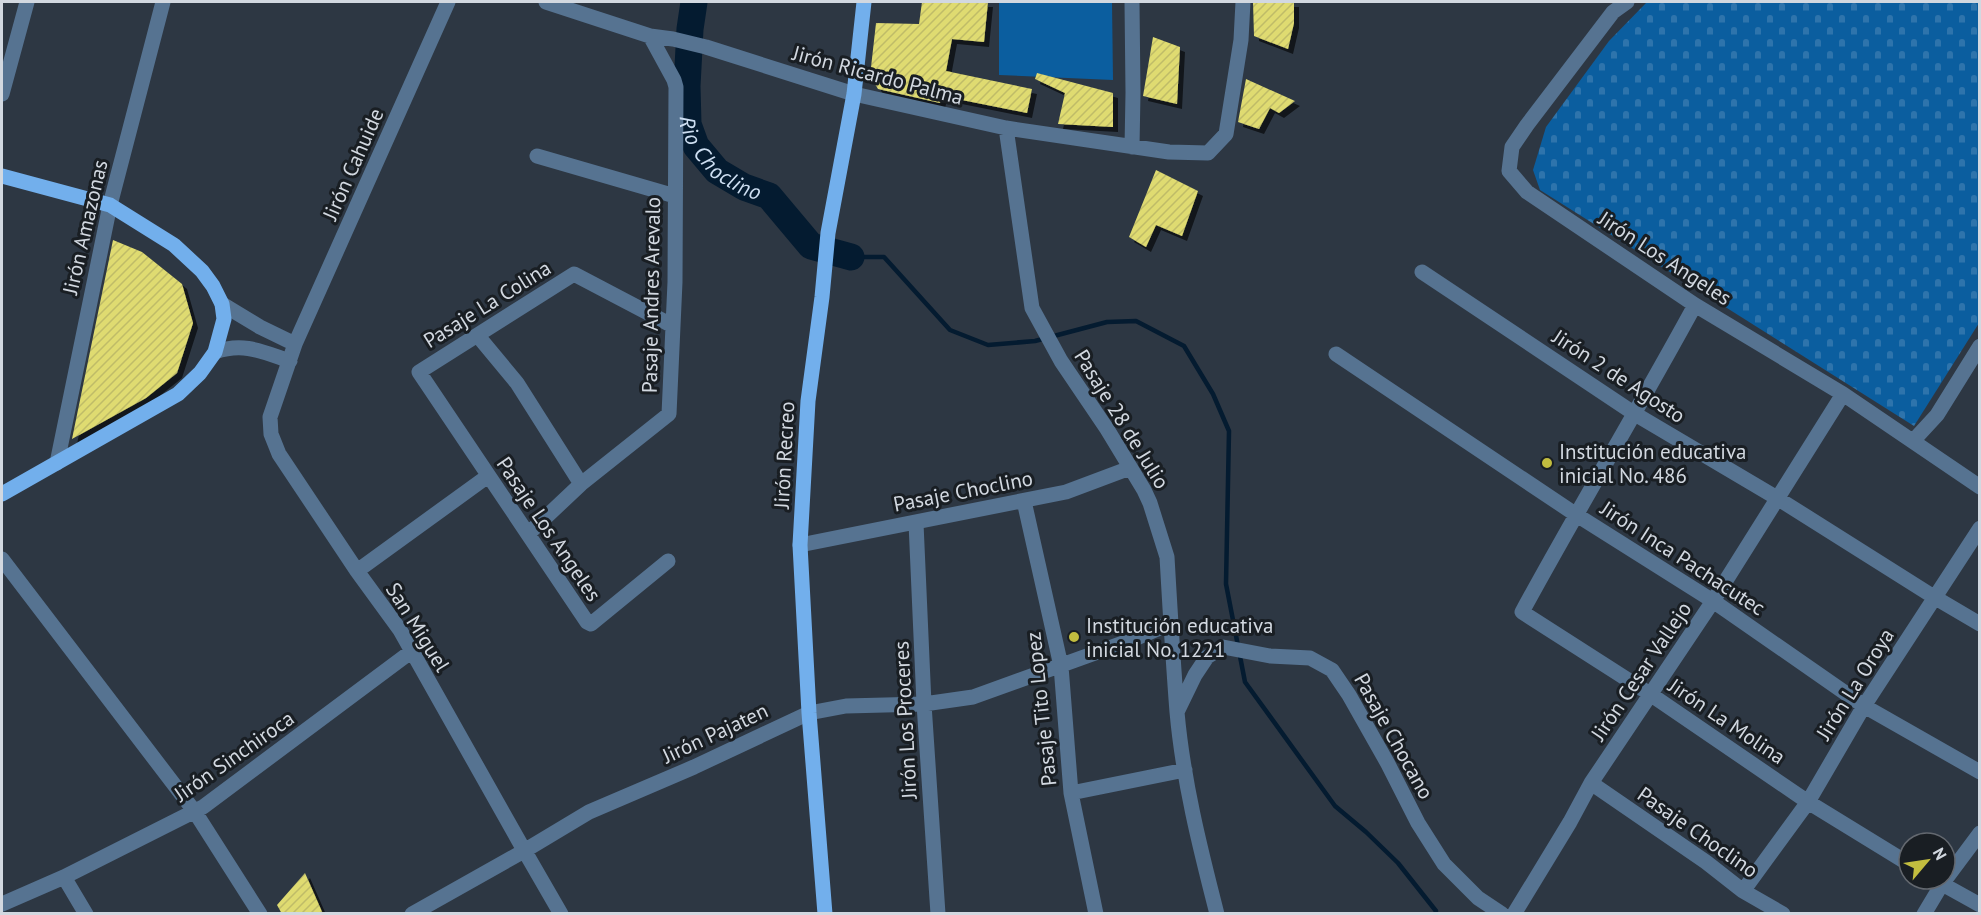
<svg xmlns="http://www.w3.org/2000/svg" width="1981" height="915" viewBox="0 0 1981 915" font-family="'PT Sans',sans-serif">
<defs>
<pattern id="cemetery-stones" width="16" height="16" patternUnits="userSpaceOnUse" patternTransform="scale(1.5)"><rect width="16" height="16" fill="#0b5e9f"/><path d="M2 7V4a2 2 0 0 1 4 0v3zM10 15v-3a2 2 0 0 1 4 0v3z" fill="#2e74ac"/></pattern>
<pattern id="building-hatch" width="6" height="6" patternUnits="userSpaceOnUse" patternTransform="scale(1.5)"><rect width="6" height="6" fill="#dfdb71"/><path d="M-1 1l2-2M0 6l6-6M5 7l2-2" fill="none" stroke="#bfbc68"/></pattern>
<filter id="shadow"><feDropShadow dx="5" dy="5" stdDeviation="0" flood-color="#0009"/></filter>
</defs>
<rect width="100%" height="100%" fill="#2d3743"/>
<path fill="url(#cemetery-stones)" d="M1647 2H1979V323L1914 426 1540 190 1533 170 1546 127 1609 41Z"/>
<path fill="#0b5e9f" d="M999 2H1112L1113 80 999 75Z"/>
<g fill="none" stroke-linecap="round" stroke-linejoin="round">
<path stroke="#041b30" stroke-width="4.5" d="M851 257H884L950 330 988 345 1035 341 1107 322 1136 321 1184 346 1213 394 1229 431 1226 584 1245 682 1335 806 1366 832 1398 863 1436 911 1435 914"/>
<path stroke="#041b30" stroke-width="27" id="s1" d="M694 2 690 29 687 86 688 124 696 146 717 171 744 187 769 196 811 246 851 257"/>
</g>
<path fill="url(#building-hatch)" filter="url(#shadow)" d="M922 2H988L984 42 952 39 946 71 1032 89 1027 113 942 96 940 103 878 89 870 76 876 23 919 24Z
M1253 2H1294V23L1288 49 1254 36Z
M1153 37 1180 47 1177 104 1143 96Z
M1037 73 1113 93V127L1058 124 1065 93 1035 79Z
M1246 79 1295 101 1279 113 1270 108 1259 129 1238 122Z
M1156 170 1198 191 1182 236 1156 225 1146 247 1129 237Z
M113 240 142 252 182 284 193 323 177 373 146 398 72 439Z
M305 873 323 914H282L277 905Z"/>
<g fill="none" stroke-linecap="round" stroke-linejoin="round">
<path stroke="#567391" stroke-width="15" d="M448 2 295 344 270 417 271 434 279 454 357 571 400 630 520 843 561 914
M546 2 650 36 673 39 706 47 854 94 1006 128 1169 152 1208 153 1226 134 1241 40 1243 2
M1627 2 1613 12 1527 125 1512 147 1509 171 1527 192 1695 305 1843 394 1980 487
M2 94 27 2
M1006 128 1032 308 1061 361 1107 429 1144 490 1150 503 1167 557C1170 609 1173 661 1177 712 1183 780 1200 848 1217 914
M1132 147 1133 93 1132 2
M537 156 675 196
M1422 272 1635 414 1777 498 1934 597 1980 624
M222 304 260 327 295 344
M1695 305C1639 408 1578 509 1522 612L1650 694 1808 802 1909 864
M478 336 517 383 581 484
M215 352C244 342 263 352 290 361
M1336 354 1575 514 1713 601 1864 706 1980 772
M1913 441 1937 415 1980 346
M57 463 110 205 163 2
M1024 501 1061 666 1071 793 1096 914
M916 523 924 704 938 914
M529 533 581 484 669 414 675 282 676 87 674 80 650 36
M800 545 1066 492 1130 468
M2 559 195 812 260 914
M668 561 591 624 587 622 419 372 574 274 673 326
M357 571 488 476
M1178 710 1195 675 1207 657 1223 647 1270 656 1310 658 1332 670 1349 695 1388 764 1418 823 1444 864 1478 898 1502 914
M1591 783 1706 862 1743 891 1783 914
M1071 793 1185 770
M64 877 86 914
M1935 880 1980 905
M1743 891 1808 802 1864 706 1980 528
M2 904 64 877 203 807 412 651
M412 914 524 851 589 812 694 767 809 713 846 706 924 704 973 697 1134 639 1171 623
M1514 914 1570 822 1591 783 1713 601 1843 394
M1924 914 1942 884 1980 833"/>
<path stroke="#72afec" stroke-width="15" d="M2 176 110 205 174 245 202 271 213 286 222 304 224 319 215 352 200 373 178 394 2 494
M825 914 809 713 800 545 808 401 822 297 828 233 854 94 864 2"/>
</g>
<g fill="#c2bd3f" stroke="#191e23" stroke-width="2">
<circle cx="1547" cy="463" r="6"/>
<circle cx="1074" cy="637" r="6"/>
</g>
<g text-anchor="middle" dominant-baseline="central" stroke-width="6" stroke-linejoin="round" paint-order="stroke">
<g font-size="21" fill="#d2d8e0" stroke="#191e23">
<text transform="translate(878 75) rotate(15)">Jirón Ricardo Palma</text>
<text transform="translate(353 164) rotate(-66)">Jirón Cahuide</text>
<text transform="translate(85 227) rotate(-77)">Jirón Amazonas</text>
<text transform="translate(1665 258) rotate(33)">Jirón Los Angeles</text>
<text transform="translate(651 295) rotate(-89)">Pasaje Andres Arevalo</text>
<text transform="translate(487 304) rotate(-32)">Pasaje La Colina</text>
<text transform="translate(1619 376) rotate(33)">Jirón 2 de Agosto</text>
<text transform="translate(1122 419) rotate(58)">Pasaje 28 de Julio</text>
<text transform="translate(784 455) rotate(-87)">Jirón Recreo</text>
<text transform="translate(963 491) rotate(-11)">Pasaje Choclino</text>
<text transform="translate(549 529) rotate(56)">Pasaje Los Angeles</text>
<text transform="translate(1683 558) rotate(33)">Jirón Inca Pachacutec</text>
<text transform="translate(418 627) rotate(58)">San Miguel</text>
<text transform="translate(1641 671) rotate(-56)">Jirón Cesar Vallejo</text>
<text transform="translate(1855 684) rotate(-58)">Jirón La Oroya</text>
<text transform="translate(1041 709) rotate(-96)">Pasaje Tito Lopez</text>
<text transform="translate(905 720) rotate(-93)">Jirón Los Proceres</text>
<text transform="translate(1727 721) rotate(34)">Jirón La Molina</text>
<text transform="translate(715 733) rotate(-25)">Jirón Pajaten</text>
<text transform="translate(1394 736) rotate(61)">Pasaje Chocano</text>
<text transform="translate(234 756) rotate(-35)">Jirón Sinchiroca</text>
<text transform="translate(1698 832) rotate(35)">Pasaje Choclino</text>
</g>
<g font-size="21" fill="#d2d8e0" stroke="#191e23" text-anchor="start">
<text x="1559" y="451">Institución educativa<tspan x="1559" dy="24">inicial No. 486</tspan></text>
<text x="1086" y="625">Institución educativa<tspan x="1086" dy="24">inicial No. 1221</tspan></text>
</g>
<g font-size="22" font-style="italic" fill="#cddef1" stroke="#191e23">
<text stroke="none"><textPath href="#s1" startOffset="171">Rio Choclino</textPath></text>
</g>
</g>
<rect width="1981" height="915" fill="none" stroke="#d2d8e0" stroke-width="6"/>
<g transform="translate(1927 861) rotate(61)"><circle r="28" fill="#191e23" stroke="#63686f" stroke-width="1.5"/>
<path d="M0-4.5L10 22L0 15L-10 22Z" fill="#c2bd3f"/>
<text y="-9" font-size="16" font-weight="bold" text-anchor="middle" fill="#d2d8e0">N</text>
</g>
</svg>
